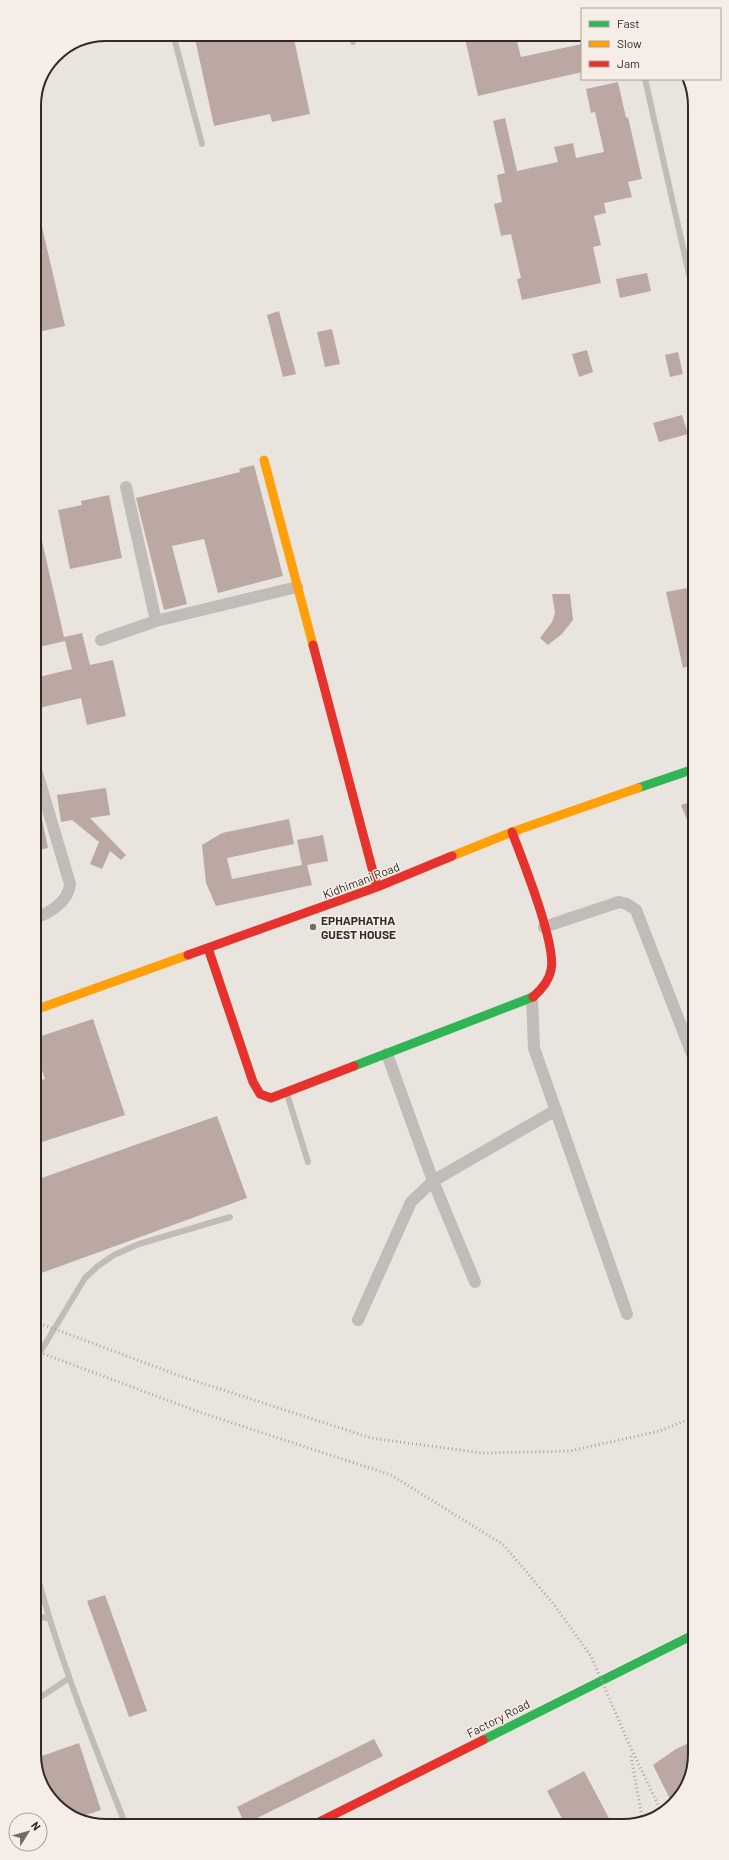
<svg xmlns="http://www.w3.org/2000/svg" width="729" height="1860" viewBox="0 0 729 1860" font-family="Barlow,sans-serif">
<rect width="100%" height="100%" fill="#eae4de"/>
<path fill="#bba8a2" d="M194 34H293L310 114 272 122 270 114 214 126Z
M464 34H515L521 57 582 44V72L478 96Z
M618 82 626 118 628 117 642 179 628 182 632 197 604 203 606 213 594 216 601 245 593 247 601 283 522 300 517 279 521 278 511 234 501 236 494 204 502 202 497 175 505 173 493 121 505 118 517 171 558 162 554 147 573 143 576 158 604 152 595 112 591 113 586 89Z
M39 214 65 326 34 333V316L40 314 34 291V215Z
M647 273 651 291 620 298 616 279Z
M279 311 296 374 283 377 267 315Z
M332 329 340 364 325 367 317 332Z
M587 350 593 372 579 377 572 354Z
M678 352 683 374 670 377 665 355Z
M682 415 688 434 659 442 653 423Z
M254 465 283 576 218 593 204 539 172 546 187 604 164 610 136 498 240 472 239 469Z
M109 495 122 558 70 569 58 510 82 505 81 501Z
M39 528 64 637 82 633 90 665 113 660 126 716 87 725 81 698 35 709V678L72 669 65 641 35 648V529Z
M693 587V665L683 668 666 592Z
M552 594H570L573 620 562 634 548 645 540 638 552 622 555 613Z
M106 788 110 815 90 818 126 855 121 860 110 851 102 869 90 864 99 842 72 820 61 822 57 795Z
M694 801V834L693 835 681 805Z
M35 810H40L48 848 35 851Z
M289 819 294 844 227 858 232 879 302 865 297 840 323 835 328 861 307 865 312 885 216 906 206 883 202 845 222 833Z
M93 1019 125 1115 36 1144V1082L45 1079 35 1050V1038Z
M217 1116 247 1198 36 1275V1180Z
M105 1595 147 1711 129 1717 87 1601Z
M374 1739 383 1756 245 1824 237 1807Z
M695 1740V1755L680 1798 672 1803 653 1765 676 1749Z
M79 1743 101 1810 80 1817 59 1808 37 1773 36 1758Z
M584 1771 612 1824H565L547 1791Z"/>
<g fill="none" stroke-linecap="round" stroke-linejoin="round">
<path stroke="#c2bcb8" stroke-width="6" d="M173 34 202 144
M351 34 353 42
M645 79 693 292
M287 1094 308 1162
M36 1359 85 1278 98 1266 114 1255 139 1244 230 1217
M36 1571C59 1659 93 1741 126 1826
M36 1616 48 1618
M36 1700 68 1679"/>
<path stroke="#c2bcb8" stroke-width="12" d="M126 487 156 621
M101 640 156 621 297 587
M35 766 70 884C69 901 50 913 35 918
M544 927 619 902 627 904 636 910 694 1059
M532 998 534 1048 627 1314
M387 1054 433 1181 475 1282
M358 1320 411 1202 433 1181 556 1110"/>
<path stroke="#30b455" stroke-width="9" d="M638 788 694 769
M354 1066 533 997
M483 1740 695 1634"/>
<path stroke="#ff9f0a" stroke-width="9" d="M264 460 313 645
M452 856 512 832 638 788
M35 1010 188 955"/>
<path stroke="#e5322d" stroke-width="9" d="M313 645 377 887
M512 832C522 859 557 945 551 970 549 981 541 990 533 997
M208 948 253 1082 260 1094 271 1098 354 1066
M188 955 377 887 452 856
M313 1825 483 1740"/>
<path stroke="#aaa5a2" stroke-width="3" stroke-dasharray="1 3" stroke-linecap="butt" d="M36 1322 180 1376 371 1438 482 1453 570 1451 660 1431 694 1417
M36 1351 199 1412 391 1475 504 1545 555 1606 591 1656 629 1744 661 1811
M631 1756 643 1823"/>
</g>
<circle fill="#726b67" stroke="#f6eee6" stroke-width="1.5" cx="313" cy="927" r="4"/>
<g text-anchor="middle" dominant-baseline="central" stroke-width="3" stroke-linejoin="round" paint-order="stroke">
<g font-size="12" fill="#322a27" stroke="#f6eee6">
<text transform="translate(361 880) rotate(-21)">Kidhimani Road</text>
<text transform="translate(498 1718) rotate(-27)">Factory Road</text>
</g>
<g font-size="12" font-weight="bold" fill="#322a27" stroke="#f6eee6" text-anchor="start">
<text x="321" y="920">EPHAPHATHA<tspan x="321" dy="14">GUEST HOUSE</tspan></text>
</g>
</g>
<path d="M0 0H729V1860H0ZM106 41H623A65 65 0 0 1 688 106V1754A65 65 0 0 1 623 1819H106A65 65 0 0 1 41 1754V106A65 65 0 0 1 106 41Z" fill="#f6eee6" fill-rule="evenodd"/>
<path fill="none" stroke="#322a27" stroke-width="2" d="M106 41H623A65 65 0 0 1 688 106V1754A65 65 0 0 1 623 1819H106A65 65 0 0 1 41 1754V106A65 65 0 0 1 106 41Z"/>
<rect x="581" y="8" width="140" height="72" fill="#f6eee6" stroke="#a8a09a"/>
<rect x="589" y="21" width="20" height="6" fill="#30b455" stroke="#a8a09a"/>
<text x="617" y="28" font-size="12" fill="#322a27">Fast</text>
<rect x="589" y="41" width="20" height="6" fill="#ff9f0a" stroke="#a8a09a"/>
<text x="617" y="48" font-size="12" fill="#322a27">Slow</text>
<rect x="589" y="61" width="20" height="6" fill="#e5322d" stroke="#a8a09a"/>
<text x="617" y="68" font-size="12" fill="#322a27">Jam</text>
<g transform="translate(28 1832) rotate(53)"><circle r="19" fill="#f6eee6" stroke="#a8a09a"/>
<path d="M0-3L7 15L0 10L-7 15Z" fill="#726b67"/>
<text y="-6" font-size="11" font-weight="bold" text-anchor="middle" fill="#322a27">N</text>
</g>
</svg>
